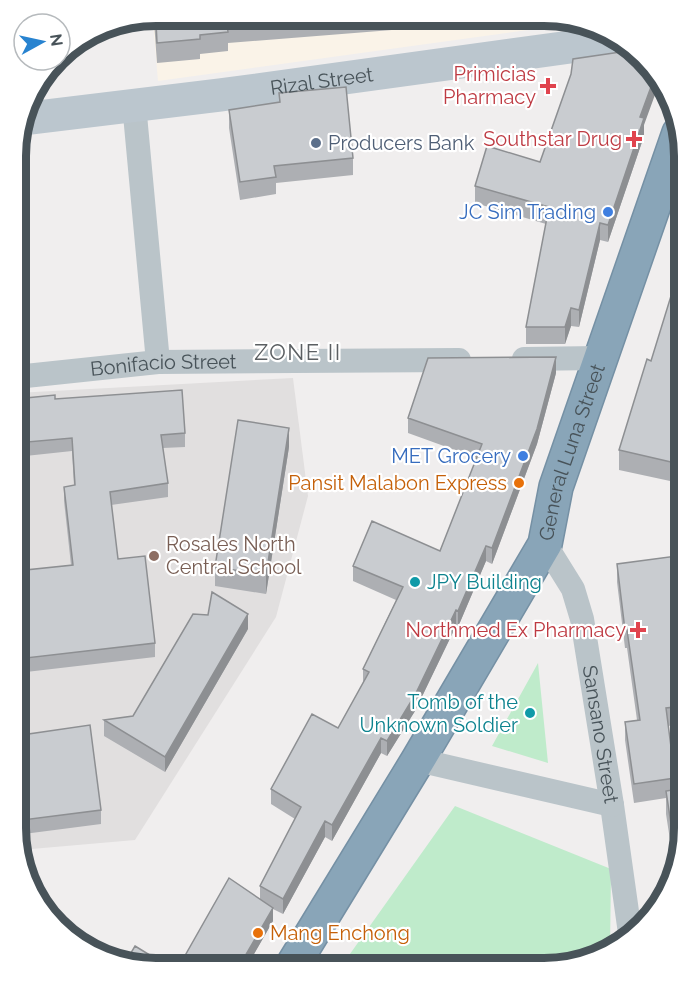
<svg xmlns="http://www.w3.org/2000/svg" width="699" height="984" viewBox="0 0 699 984" font-family="Raleway,sans-serif">
<rect width="100%" height="100%" fill="#f0eeee"/>
<path fill="#faf3e8" d="M563 16 579 23 158 81 153 22Z"/>
<path fill="#e1dfdf" d="M293 378 308 496 276 617 135 840 20 850 15 829 16 393Z"/>
<path fill="#bfebcb" d="M538 663 548 763 492 746Z
M455 806 611 869 610 951 606 955 544 969 340 968Z"/>
<g fill="none" stroke-linecap="round" stroke-linejoin="round">
<g stroke="#7590a4" stroke-width="36">
<g id="highway">
<path id="s4" d="M291 968 418 760 545 544 556 487 679 133"/>
</g>
</g>
<g stroke="#bac4c9" stroke-width="24">
<path d="M134 104 158 362"/>
<path d="M524 359 599 358"/>
<path id="s1" d="M16 377 158 362 459 360"/>
<path id="s2" d="M545 544 573 589 582 619 612 805 630 933"/>
<path d="M418 760 612 805"/>
</g>
<path stroke="#bbc6ce" stroke-width="33" id="s3" d="M22 119 220 95 621 40"/>
<use href="#highway" stroke="#89a5b8" stroke-width="33"/>
</g>
<path fill="#adafb3" d="M462 18 442 20V26L228 43V51L200 54V59L157 63 154 22Z
M279 93 353 158V175L276 183V194L240 200 229 128V110L279 103Z
M644 125V136L608 242 600 240 579 327 571 326 565 344H526V327L546 224 475 203V186Z
M684 257V484L619 470V450L651 361Z
M556 373 537 444 492 564 486 561 458 627 456 626 415 711 387 756 381 753 332 841 325 837 283 914 273 909V921L246 968H178L260 899V886L295 819 271 804V789L338 728 363 684V669L396 600 353 581V566L440 551 477 458 408 433V418Z
M16 399H55L185 433V447L163 448 168 483V497L111 505 118 559 155 643V657L26 672 16 585V533L21 571 71 565 64 501V487L74 486 72 451 16 457Z
M289 447 266 594 215 586V567Z
M684 555V724L668 726 675 778V789L684 838 674 866 666 814V798L634 803 625 740V722L637 720 627 648H625L617 582V564Z
M248 629 165 772 104 736V720L133 716Z
M15 736 101 810V824L16 835 15 829Z"/>
<path fill="#8d8f92" d="M655 76 660 81 644 125V136L608 242V225L640 117Z
M600 223V240L579 327V310Z
M571 308V326L565 344V327Z
M556 357V373L537 444 492 564V548Z
M289 428V447L266 594V575Z
M486 546V561L458 627V611Z
M456 610V626L415 711 387 756V741Z
M248 614V629L165 772V757Z
M381 738V753L332 841V825Z
M325 821V837L283 914V899Z
M273 908V921L246 968H244V958Z
M243 957V968H236Z"/>
<path fill="#c9ccd0" stroke="#8d8f92" stroke-width="1.5" d="M269 20 227 24 228 32 200 35V39L157 43 156 22Z
M634 50 655 76 640 117 644 118 608 225 600 223 579 310 571 308 565 327H526L549 207 475 186 487 146 540 162 571 74 573 59Z
M346 87 353 158 274 166 276 177 240 182 229 110 280 102 279 93Z
M683 257H684V465L619 450 647 359 651 361Z
M556 357 537 429 492 548 486 546 458 611 456 610 415 695 387 741 381 738 332 825 325 821 283 899 260 886 301 807 271 789 312 714 338 728 369 672 363 669 403 587 353 566 372 521 440 551 482 444 408 418 428 358Z
M182 390 185 433 161 435 168 483 110 492 118 559 145 556 155 643 26 658 16 571 73 565 64 487 75 485 72 438 16 443V399L55 395V399Z
M238 420 289 428 266 575 215 567Z
M16 533 21 566 15 567Z
M684 555V706L666 708 675 778 634 784 625 722 640 720 627 630H625L617 564Z
M212 592 248 614 165 757 104 720 133 716 193 614 208 615Z
M90 725 101 810 15 821V736Z
M684 788V838L683 841 674 843 666 791Z
M229 878 273 908 244 958 243 957 236 968H178Z
M135 946 171 968H137L125 963Z"/>
<g fill="#e0444e" stroke="#fff" stroke-width="2">
<path d="M545 77h6v6h6v6h-6v6h-6v-6h-6v-6h6z"/>
<path d="M631 130h6v6h6v6h-6v6h-6v-6h-6v-6h6z"/>
<path d="M635 621h6v6h6v6h-6v6h-6v-6h-6v-6h6z"/>
</g>
<circle fill="#5c6f8a" stroke="#fff" stroke-width="2" cx="316" cy="143" r="6"/>
<g fill="#3f7fe0" stroke="#fff" stroke-width="2">
<circle cx="608" cy="212" r="6"/>
<circle cx="523" cy="456" r="6"/>
</g>
<g fill="#e8710a" stroke="#fff" stroke-width="2">
<circle cx="519" cy="483" r="6"/>
<circle cx="258" cy="933" r="6"/>
</g>
<circle fill="#8d6e63" stroke="#fff" stroke-width="2" cx="154" cy="556" r="6"/>
<g fill="#0f9aa8" stroke="#fff" stroke-width="2">
<circle cx="415" cy="582" r="6"/>
<circle cx="530" cy="713" r="6"/>
</g>
<g text-anchor="middle" dominant-baseline="central" stroke-width="4.5" stroke-linejoin="round" paint-order="stroke">
<g font-size="20" fill="#be3a42" stroke="#fff" text-anchor="end">
<text x="536" y="74">Primicias<tspan x="536" dy="23">Pharmacy</tspan></text>
<text x="622" y="139">Southstar Drug</text>
<text x="626" y="630">Northmed Ex Pharmacy</text>
</g>
<g font-size="20" fill="#485359" stroke="#fff">
<text stroke="none"><textPath href="#s3" startOffset="302">Rizal Street</textPath></text>
<text stroke="none"><textPath href="#s1" startOffset="148">Bonifacio Street</textPath></text>
<text stroke="none"><textPath href="#s4" startOffset="590">General Luna Street</textPath></text>
<text stroke="none"><textPath href="#s2" startOffset="201">Sansano Street</textPath></text>
</g>
<g font-size="20" fill="#4e5e75" stroke="#fff" text-anchor="start">
<text x="328" y="143">Producers Bank</text>
</g>
<g font-size="20" fill="#366cbe" stroke="#fff" text-anchor="end">
<text x="596" y="212">JC Sim Trading</text>
<text x="511" y="456">MET Grocery</text>
</g>
<g font-size="20" fill="#c56008" stroke="#fff" text-anchor="end">
<text x="507" y="483">Pansit Malabon Express</text>
<text x="270" y="933" text-anchor="start">Mang Enchong</text>
</g>
<g font-size="20" fill="#785e54" stroke="#fff" text-anchor="start">
<text x="166" y="544">Rosales North<tspan x="166" dy="23">Central School</tspan></text>
</g>
<g font-size="20" fill="#0d838f" stroke="#fff" text-anchor="start">
<text x="427" y="582">JPY Building</text>
<text x="518" y="702" text-anchor="end">Tomb of the<tspan x="518" dy="23">Unknown Soldier</tspan></text>
</g>
<g font-size="22" letter-spacing="1.5" fill="#5b5f62" stroke="#fff">
<text x="298" y="352">ZONE II</text>
</g>
</g>
<path d="M0 0H699V984H0ZM156 26H544A130 130 0 0 1 674 156V828A130 130 0 0 1 544 958H156A130 130 0 0 1 26 828V156A130 130 0 0 1 156 26Z" fill="#fff" fill-rule="evenodd"/>
<path fill="none" stroke="#485359" stroke-width="8" d="M156 26H544A130 130 0 0 1 674 156V828A130 130 0 0 1 544 958H156A130 130 0 0 1 26 828V156A130 130 0 0 1 156 26Z"/>
<g transform="translate(42 42) rotate(82)"><circle r="28" fill="#ffffff" stroke="#b6babd" stroke-width="1.5"/>
<path d="M0-4.5L10 22L0 15L-10 22Z" fill="#2883d0"/>
<text y="-9" font-size="16" font-weight="bold" text-anchor="middle" fill="#485359">N</text>
</g>
</svg>
